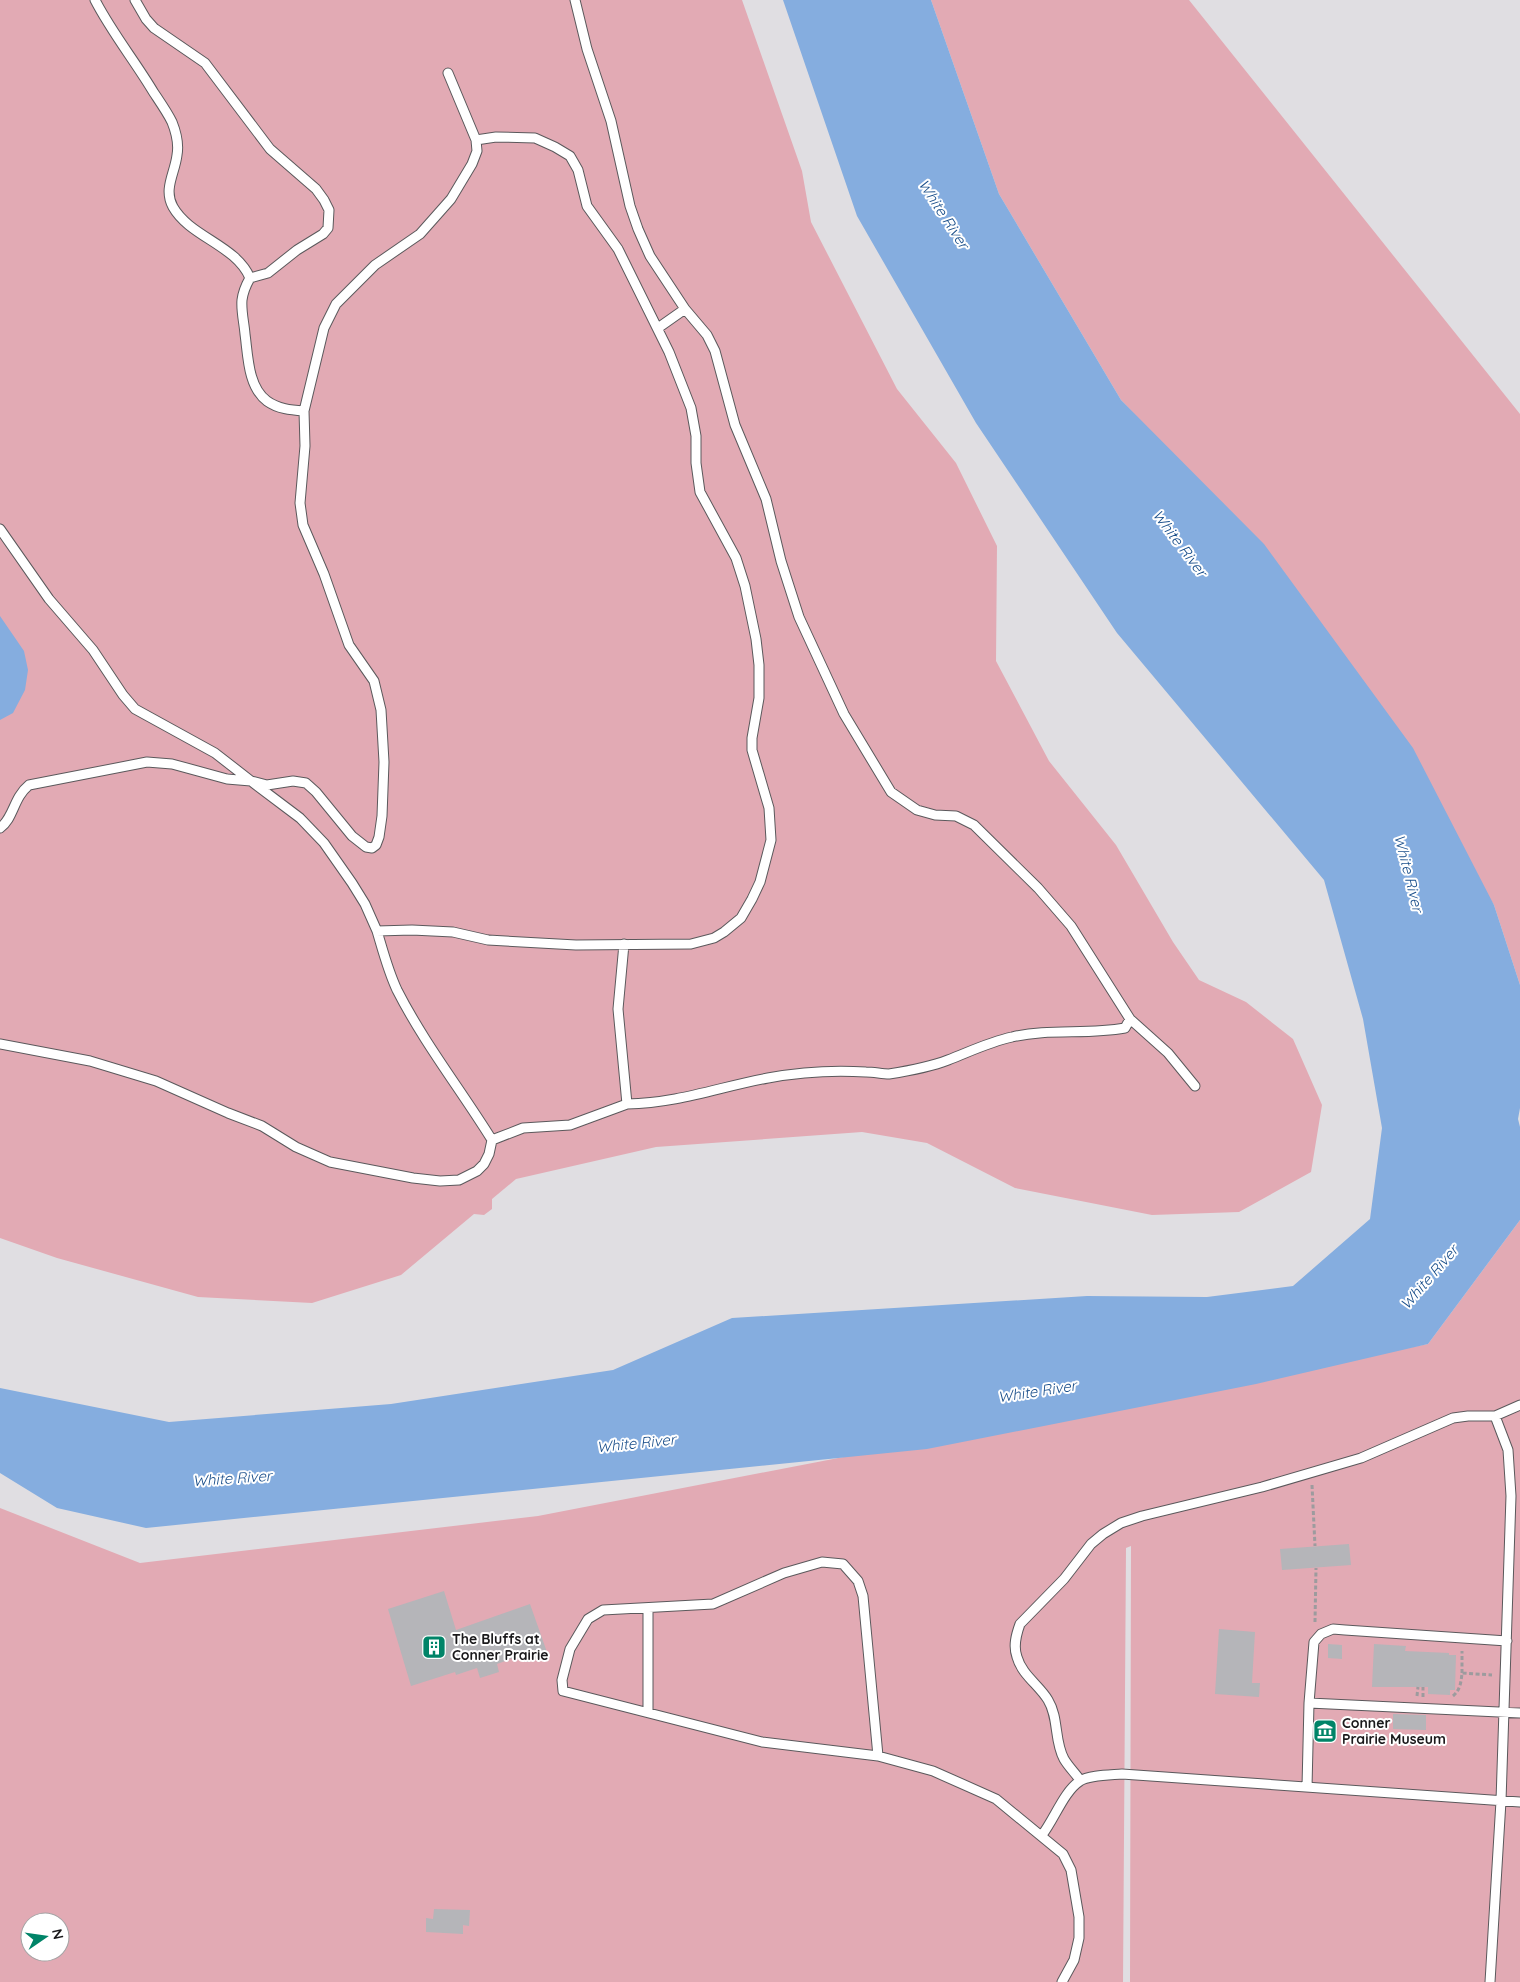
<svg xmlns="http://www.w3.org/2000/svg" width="1520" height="1982" viewBox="0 0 1520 1982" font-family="Quicksand,sans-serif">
<rect width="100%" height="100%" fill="#e0dee2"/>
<path fill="#e2aab4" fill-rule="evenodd" d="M0 0H742L802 171 811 222 897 389 956 463 997 546 996 661 1049 761 1116 845 1173 942 1199 980 1246 1002 1293 1039 1322 1105 1311 1172 1239 1212 1152 1215 1015 1188 927 1143 862 1132 656 1147 516 1179 492 1199V1209L484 1215 474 1214 401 1275 312 1303 198 1297 57 1258 0 1238Z
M931 0H1189L1520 414V985L1494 905 1283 571 1121 400 999 194Z
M1520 1220V1982H1130L1131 1546 1126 1548 1123 1982H0V1508L140 1563 538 1516 1428 1344ZM30 1922H60V1952H30Z"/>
<path fill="#85addf" d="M783 0H931L999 194 1121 400 1264 544 1413 748 1494 905 1520 985V1108L1518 1119 1520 1127V1220L1428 1344 1256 1384 927 1449 146 1528 57 1508 0 1473V1388L169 1422 391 1404 613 1370 732 1318 1087 1296 1207 1297 1293 1286 1370 1219 1382 1128 1363 1019 1324 880 1117 633 976 423 857 216Z
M0 616 24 651 28 670 25 690 13 713 0 720Z"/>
<path fill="#b5b5b9" d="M1349 1544 1351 1565 1282 1570 1280 1549Z
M444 1591 456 1630 530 1604 548 1655 527 1662 524 1654 497 1664 499 1672 480 1678 477 1668 456 1675 455 1672 411 1686 388 1609Z
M1219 1629 1255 1632 1252 1683H1260L1259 1697 1215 1694Z
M1328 1644 1342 1645V1659L1328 1658Z
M1374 1644 1406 1646 1405 1651 1449 1653V1655H1456L1455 1690H1450V1695L1428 1694V1687H1372Z
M1393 1714 1426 1715V1730L1393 1729Z
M434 1909 470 1910 469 1926 463 1925V1934L426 1932V1918L433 1919Z"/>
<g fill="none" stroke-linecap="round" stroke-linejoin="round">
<g stroke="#5b595c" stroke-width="11">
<path id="lane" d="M135 0 146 19 154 28 205 63 270 149 316 189 324 200 329 210 328 228 323 234 297 250 268 273 250 278
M575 0 587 49 611 121 630 206 638 229 650 256 685 309 658 328
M685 309 707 335 715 351 735 425 766 499 781 561 799 617 844 714 891 792 917 810 935 815 956 816 974 825 1038 888 1071 926 1130 1019 1168 1053 1195 1086
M304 411 324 328 336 304 375 265 420 234 451 199 472 164 477 151 476 140 448 73
M0 529 49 599 93 650 123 695 135 709 215 753 251 781 267 785 293 781 306 783 316 792 352 836 366 847 372 848 376 845 379 837 382 816 384 762 381 710 374 681 349 645 324 574 303 525 300 503 305 446 304 411C291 410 278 409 267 401 248 387 248 356 245 334 244 322 241 311 242 300 243 292 246 285 250 278 236 245 190 237 173 207 163 189 175 173 177 155 179 144 176 132 172 122 167 112 160 102 154 93 135 61 112 33 95 0
M0 828C14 818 13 798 29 785L147 762 172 764 227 779 251 781 300 818 324 843 352 883 365 904 377 931 412 930 453 932 488 940 576 945 691 944 714 938 724 932 741 918 752 899 760 882 771 840 769 808 752 750V738L759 698V665L756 639 745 586 736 558 700 492 696 463V436L691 408 669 352 618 249 587 206 578 170 570 156 555 147 535 138 496 137 476 140
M377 931C383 951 388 971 397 990 424 1043 461 1090 492 1140
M624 944 618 1009 627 1104C679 1103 719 1087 768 1078 800 1072 835 1070 866 1072 874 1072 882 1074 889 1074 908 1071 930 1067 948 1060 969 1052 989 1042 1012 1037 1049 1028 1087 1035 1125 1028L1130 1019
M0 1044 90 1061 156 1081 228 1113 262 1126 296 1147 330 1162 413 1178 440 1181 459 1180 477 1171 484 1164 489 1154 492 1140 523 1128 570 1125 627 1104
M648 1608V1712
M1309 1703 1520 1713
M878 1756 863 1596 858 1581 843 1564 822 1562 784 1573 713 1604 603 1610 588 1619 570 1649 562 1680 563 1691 762 1742 878 1756 933 1771 996 1799 1063 1854 1071 1870 1079 1917V1938L1074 1960 1062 1982
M1080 1780C1075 1773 1068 1766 1064 1759 1054 1741 1059 1718 1048 1700 1039 1685 1022 1675 1017 1657 1013 1646 1016 1635 1020 1624L1064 1579 1091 1544 1103 1534 1121 1523 1142 1516 1262 1487 1361 1458 1453 1418 1468 1416H1495L1520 1405
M1307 1787 1309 1703 1314 1642 1321 1634 1333 1629 1345 1630 1507 1641
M1042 1835C1054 1820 1064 1791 1080 1781 1089 1775 1111 1775 1122 1774L1520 1802
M1490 1982 1501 1801 1511 1496 1508 1450 1495 1416"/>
</g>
<path stroke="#9d9b9e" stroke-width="3" stroke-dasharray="4 2.5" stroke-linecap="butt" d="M1312 1485 1315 1546
M1315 1622 1316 1568
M1462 1673V1651
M1417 1696 1418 1687
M1453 1696C1460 1690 1461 1683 1462 1673L1492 1675
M1423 1697V1687"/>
<use href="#lane" stroke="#fff" stroke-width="9"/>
</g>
<defs>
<g id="building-square" transform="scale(1.25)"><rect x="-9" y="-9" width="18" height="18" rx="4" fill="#008468" stroke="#fff"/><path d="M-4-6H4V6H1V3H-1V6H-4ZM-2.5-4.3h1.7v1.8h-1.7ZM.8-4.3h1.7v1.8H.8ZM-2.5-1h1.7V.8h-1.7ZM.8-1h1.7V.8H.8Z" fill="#fff"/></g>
<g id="museum-square" transform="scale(1.25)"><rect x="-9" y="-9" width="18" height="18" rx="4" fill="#008468" stroke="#fff"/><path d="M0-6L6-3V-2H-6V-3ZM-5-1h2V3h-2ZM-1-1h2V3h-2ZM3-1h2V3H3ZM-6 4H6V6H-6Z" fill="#fff"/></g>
</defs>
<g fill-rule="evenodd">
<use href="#building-square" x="434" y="1647"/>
<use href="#museum-square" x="1325" y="1731"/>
</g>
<g text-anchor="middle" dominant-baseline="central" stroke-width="4" stroke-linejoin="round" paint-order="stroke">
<g font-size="14" font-weight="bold" fill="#1a191b" stroke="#fff" text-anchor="start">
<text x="452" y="1639">The Bluffs at<tspan x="452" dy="16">Conner Prairie</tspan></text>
<text x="1342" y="1723">Conner<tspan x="1342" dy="16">Prairie Museum</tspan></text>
</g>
<g font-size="15" font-style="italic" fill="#1a4f8b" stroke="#fff">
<text transform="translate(944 214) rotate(57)">White River</text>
<text transform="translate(1180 543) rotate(53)">White River</text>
<text transform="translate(1409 873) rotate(76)">White River</text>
<text transform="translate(1429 1277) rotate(-49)">White River</text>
<text transform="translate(1037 1391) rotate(-9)">White River</text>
<text transform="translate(636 1443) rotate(-6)">White River</text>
<text transform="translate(232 1478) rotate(-4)">White River</text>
</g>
</g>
<g transform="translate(45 1937) rotate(77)"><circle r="24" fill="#ffffff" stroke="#a3a3a4"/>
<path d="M0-4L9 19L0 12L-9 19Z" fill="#008468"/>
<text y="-8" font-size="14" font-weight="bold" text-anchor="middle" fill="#1a191b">N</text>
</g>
</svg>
